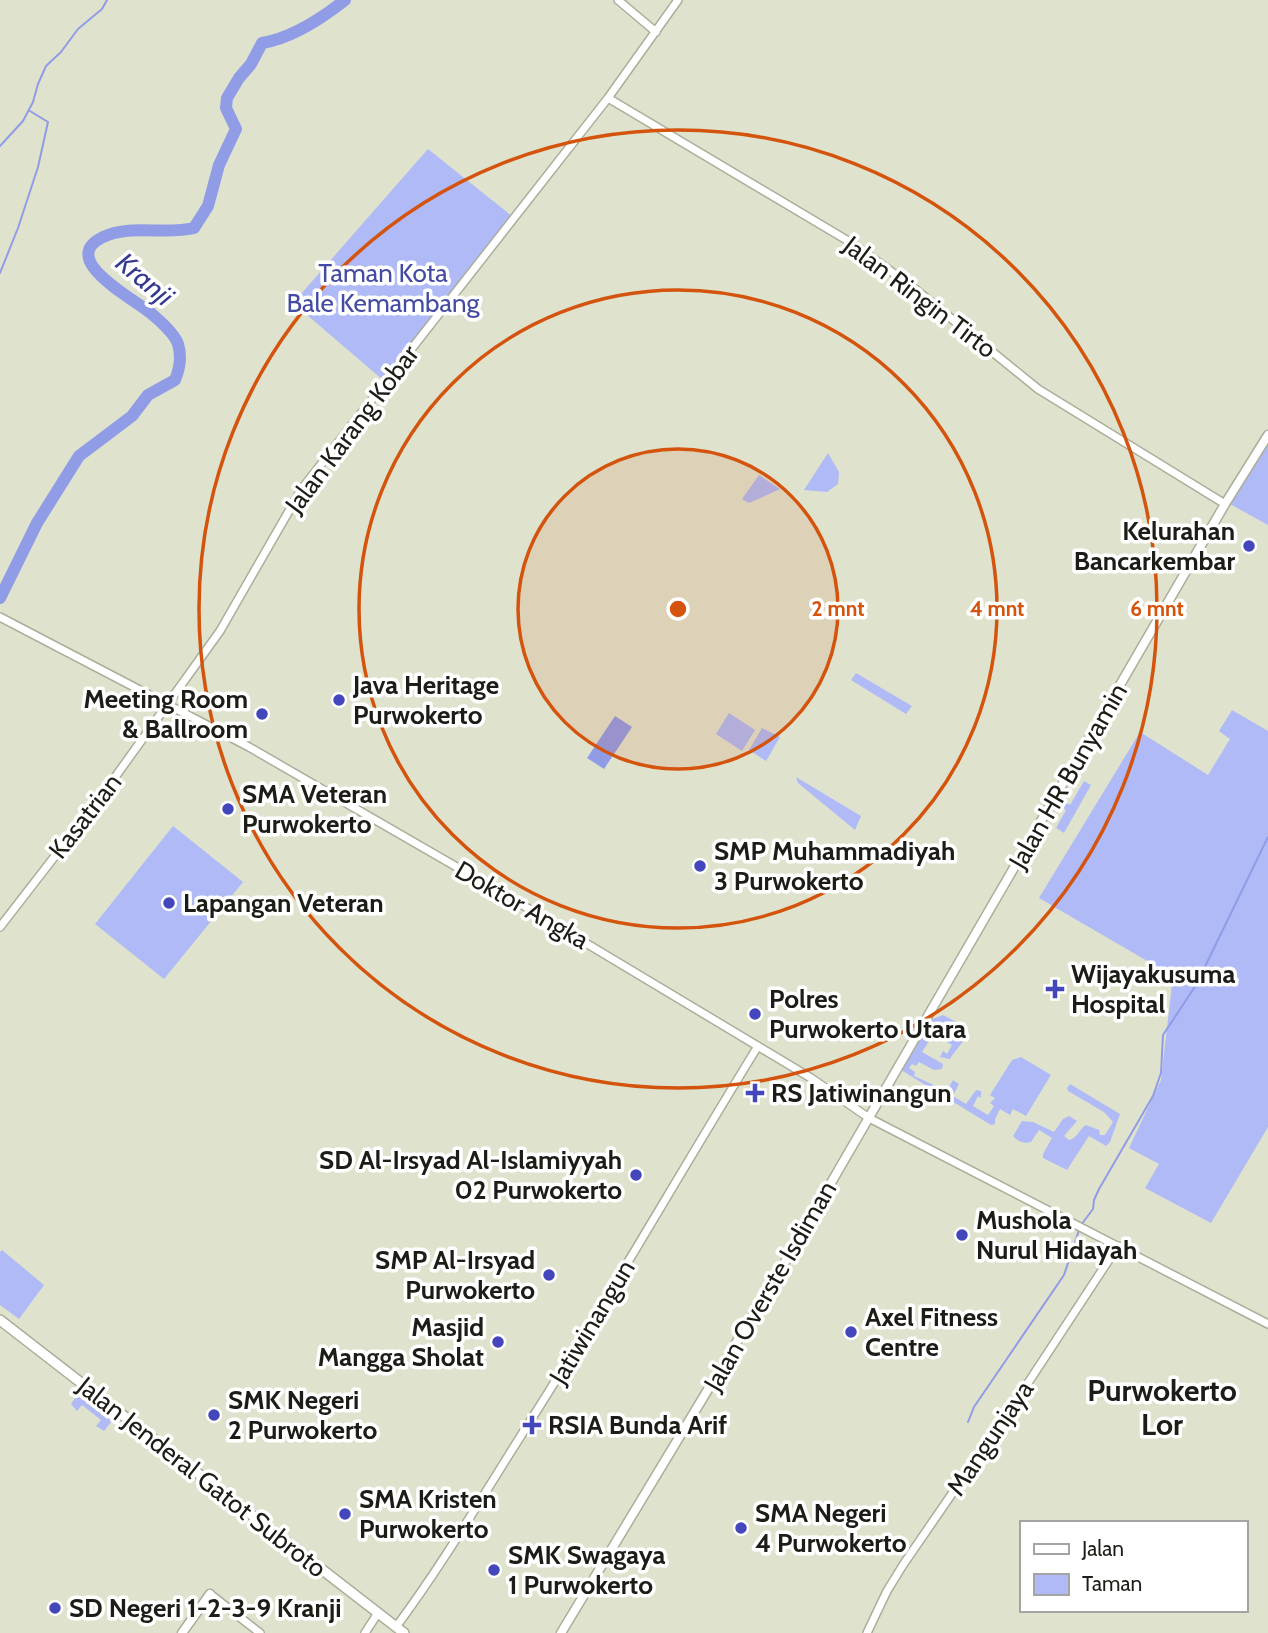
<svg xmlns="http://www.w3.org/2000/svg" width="1268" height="1633" viewBox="0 0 1268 1633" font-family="Cabin,sans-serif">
<rect width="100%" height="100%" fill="#dfe3ce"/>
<path fill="#afbaf6" d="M428 149 513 217 383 380 293 303Z
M1268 433V525L1230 504Z
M828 453 839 472 838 484 827 492 804 490Z
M759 475 780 489 749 503 742 499Z
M856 673 912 706 906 714 851 680Z
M1232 710 1268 731V1127L1211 1223 1145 1188 1159 1164 1129 1148 1161 1080 1173 976 1039 898 1140 732 1208 775 1230 739 1219 731Z
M729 713 755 730 742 751 716 734Z
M762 728 780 737 766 761 749 750Z
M796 777 861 816 855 830 798 783Z
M1084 781 1091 785 1064 833 1056 828 1066 810 1062 808 1065 802 1070 805Z
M173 826 243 882 164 979 95 924Z
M943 1015 968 1028C966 1042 956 1048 950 1059L940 1057 943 1051 947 1054 952 1045 947 1042 954 1030 941 1023 922 1052 943 1064 942 1069 934 1070 919 1062 916 1066 912 1064 909 1068 915 1072 914 1076 947 1091 953 1080 959 1084 953 1096 966 1104 976 1090 981 1091V1098L978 1096 973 1106 988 1115 994 1106 990 1103 995 1098 990 1095 1012 1060 1021 1057 1051 1075 1026 1116 1013 1109 1010 1115 1000 1109 995 1119V1124L991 1125 901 1070 928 1021Z
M1070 1084 1120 1114 1110 1142 1106 1146 1089 1136 1067 1170 1043 1158V1154L1052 1138 1039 1130 1031 1142C1024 1144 1017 1141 1013 1136L1022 1121 1033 1122 1054 1132 1063 1119 1069 1116 1077 1121 1064 1136 1069 1140C1077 1139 1079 1129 1086 1125L1099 1130 1100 1135H1105L1113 1122 1104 1112 1068 1091 1067 1088Z
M2 1250 44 1285 19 1319 0 1305V1252Z
M80 1391 114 1418 104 1431 96 1426 101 1420 82 1405 77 1411 71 1404Z"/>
<path fill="#909ce6" d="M615 716 632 727 604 769 587 758Z"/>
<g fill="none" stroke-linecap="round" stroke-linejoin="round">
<path stroke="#909ce6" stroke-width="2" d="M0 146 23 121 33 102 38 84 46 66 61 52 78 29 102 9 107 0
M0 273 18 228 38 167 48 122 30 111
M1081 1225 1093 1209 1094 1200 1099 1189 1153 1096 1161 1073 1163 1035 1196 985 1268 837
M968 1422 974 1407 1064 1275 1079 1230"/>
<path stroke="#909ce6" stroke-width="12" d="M0 598 37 523 79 456 132 416 148 395 175 380C180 368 182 357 178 344 175 335 160 321 153 315 137 300 50 257 108 235 136 225 166 235 194 228L208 206 219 165 236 129 226 108 227 98 239 78 251 64 262 43C292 38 321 19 345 0"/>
<g stroke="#abae9a" stroke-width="10">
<path id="tertiary" d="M618 0 656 32
M608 98 855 245 915 289 1038 389 1225 504
M0 617 249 747 519 903 811 1078 869 1118 1268 1324
M0 927 103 794 220 631 301 490 608 98 678 0
M210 1594 260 1633
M396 1627C445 1561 485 1492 529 1423 608 1299 681 1171 758 1046
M365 1633 378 1613
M867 1633 887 1591 903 1565 1026 1386 1118 1246"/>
</g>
<g stroke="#abae9a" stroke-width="11">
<path id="secondary" d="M182 1633 210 1594
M561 1633 788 1257 1225 504 1268 435"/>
</g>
<g stroke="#abae9a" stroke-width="12">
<path id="primary" d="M0 1320 404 1633"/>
</g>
<use href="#tertiary" stroke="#fff" stroke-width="7"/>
<use href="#secondary" stroke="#fff" stroke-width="8"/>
<use href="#primary" stroke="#fff" stroke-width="9"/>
</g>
<circle cx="678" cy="609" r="160" fill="#d4530d" fill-opacity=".12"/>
<g fill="none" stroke="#d4530d" stroke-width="3.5">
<circle cx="678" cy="609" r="160"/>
<circle cx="678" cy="609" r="319"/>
<circle cx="678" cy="609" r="479"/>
</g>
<g fill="#4446bb" stroke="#fff" stroke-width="2.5">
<circle cx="1249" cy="546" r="7"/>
<circle cx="339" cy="700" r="7"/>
<circle cx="262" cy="714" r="7"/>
<circle cx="228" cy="809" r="7"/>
<circle cx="700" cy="866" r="7"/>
<circle cx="169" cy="903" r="7"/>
<path d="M1051.5 978.5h7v7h7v7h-7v7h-7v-7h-7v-7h7z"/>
<circle cx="755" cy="1014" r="7"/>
<path d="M751.5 1082.5h7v7h7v7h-7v7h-7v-7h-7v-7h7z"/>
<circle cx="636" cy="1175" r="7"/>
<circle cx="962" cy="1235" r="7"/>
<circle cx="549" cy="1275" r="7"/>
<circle cx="851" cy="1332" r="7"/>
<circle cx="498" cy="1342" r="7"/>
<circle cx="214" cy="1415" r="7"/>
<path d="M528.5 1414.5h7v7h7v7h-7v7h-7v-7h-7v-7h7z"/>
<circle cx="345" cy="1514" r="7"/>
<circle cx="741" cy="1528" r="7"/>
<circle cx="494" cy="1570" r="7"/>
<circle cx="55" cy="1608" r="7"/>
</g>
<g text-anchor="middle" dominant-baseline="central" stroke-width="7" stroke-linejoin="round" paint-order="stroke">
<g font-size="26" fill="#444ba2" stroke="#fff">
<text x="383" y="273">Taman Kota<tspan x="383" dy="30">Bale Kemambang</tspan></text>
</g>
<g font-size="26" fill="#1c1d16" stroke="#fff">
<text transform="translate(920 297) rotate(37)">Jalan Ringin Tirto</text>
<text transform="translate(352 429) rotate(-53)">Jalan Karang Kobar</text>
<text transform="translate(1068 776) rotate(-60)">Jalan HR Bunyamin</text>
<text transform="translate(85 816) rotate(-52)">Kasatrian</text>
<text transform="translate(522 905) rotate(30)">Doktor Angka</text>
<text transform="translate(770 1286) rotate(-60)">Jalan Overste Isdiman</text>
<text transform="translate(592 1322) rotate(-59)">Jatiwinangun</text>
<text transform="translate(990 1438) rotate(-56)">Mangunjaya</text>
<text transform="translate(202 1477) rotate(38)">Jalan Jenderal Gatot Subroto</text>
</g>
<g font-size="26" font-weight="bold" fill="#1c1d16" stroke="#fff" text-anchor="start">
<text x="1235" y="531" text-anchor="end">Kelurahan<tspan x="1235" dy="30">Bancarkembar</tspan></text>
<text x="353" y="685">Java Heritage<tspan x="353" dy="30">Purwokerto</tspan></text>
<text x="248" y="699" text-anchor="end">Meeting Room<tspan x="248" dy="30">&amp; Ballroom</tspan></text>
<text x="242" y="794">SMA Veteran<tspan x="242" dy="30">Purwokerto</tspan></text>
<text x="714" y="851">SMP Muhammadiyah<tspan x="714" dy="30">3 Purwokerto</tspan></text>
<text x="183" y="903">Lapangan Veteran</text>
<text x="1071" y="974">Wijayakusuma<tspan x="1071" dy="30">Hospital</tspan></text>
<text x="769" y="999">Polres<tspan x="769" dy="30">Purwokerto Utara</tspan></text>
<text x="771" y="1093">RS Jatiwinangun</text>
<text x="622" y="1160" text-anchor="end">SD Al-Irsyad Al-Islamiyyah<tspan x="622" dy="30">02 Purwokerto</tspan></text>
<text x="976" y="1220">Mushola<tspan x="976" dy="30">Nurul Hidayah</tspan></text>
<text x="535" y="1260" text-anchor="end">SMP Al-Irsyad<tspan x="535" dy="30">Purwokerto</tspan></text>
<text x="865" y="1317">Axel Fitness<tspan x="865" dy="30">Centre</tspan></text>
<text x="484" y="1327" text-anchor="end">Masjid<tspan x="484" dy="30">Mangga Sholat</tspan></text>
<text x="228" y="1400">SMK Negeri<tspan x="228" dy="30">2 Purwokerto</tspan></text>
<text x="548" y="1425">RSIA Bunda Arif</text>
<text x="359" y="1499">SMA Kristen<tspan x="359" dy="30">Purwokerto</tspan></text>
<text x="755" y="1513">SMA Negeri<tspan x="755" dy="30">4 Purwokerto</tspan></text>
<text x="508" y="1555">SMK Swagaya<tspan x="508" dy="30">1 Purwokerto</tspan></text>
<text x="69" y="1608">SD Negeri 1-2-3-9 Kranji</text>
</g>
<g font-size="28" font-style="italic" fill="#363a8f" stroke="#fff">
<text transform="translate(145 279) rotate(40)">Kranji</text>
</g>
<g font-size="30" font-weight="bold" fill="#1c1d16" stroke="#fff">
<text x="1162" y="1390">Purwokerto<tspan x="1162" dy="34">Lor</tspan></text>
</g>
</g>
<circle cx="678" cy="609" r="10" fill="#d4530d" stroke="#fff" stroke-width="3.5"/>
<g font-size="21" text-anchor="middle" font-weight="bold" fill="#d4530d" stroke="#fff" stroke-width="7" stroke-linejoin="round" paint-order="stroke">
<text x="838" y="616">2 mnt</text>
<text x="997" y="616">4 mnt</text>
<text x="1157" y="616">6 mnt</text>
</g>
<rect x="1020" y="1521" width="228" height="91" fill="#ffffff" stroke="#a4a5a2" stroke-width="2"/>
<rect x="1034" y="1544" width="35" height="10" fill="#ffffff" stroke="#a4a5a2" stroke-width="2"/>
<text x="1082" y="1556" font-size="21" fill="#1c1d16">Jalan</text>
<rect x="1034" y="1574" width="35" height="21" fill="#afbaf6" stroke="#a4a5a2" stroke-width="2"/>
<text x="1082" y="1591" font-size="21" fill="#1c1d16">Taman</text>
</svg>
